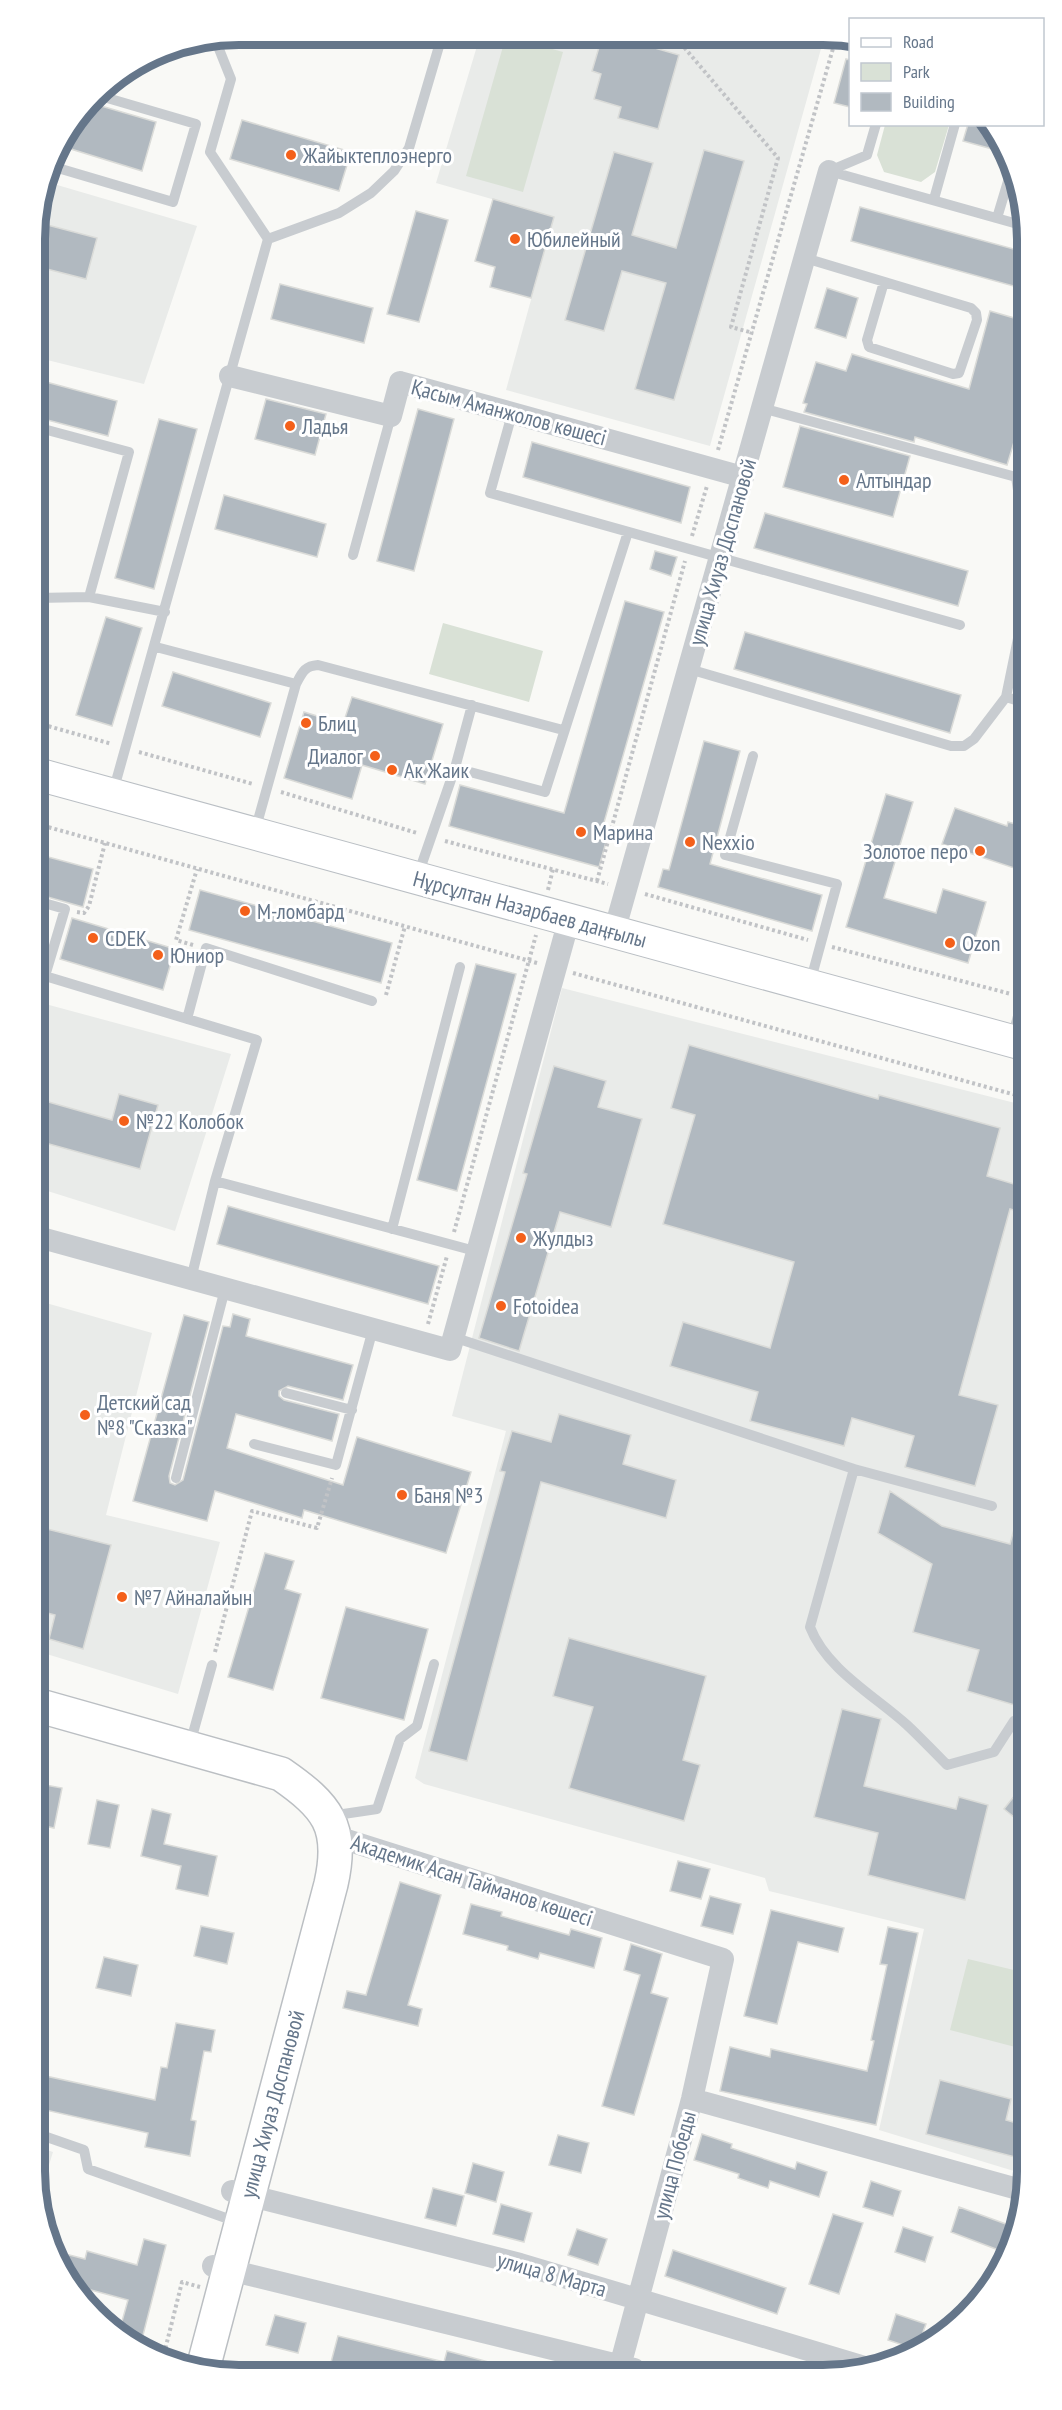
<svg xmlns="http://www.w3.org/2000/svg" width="1062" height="2410" viewBox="0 0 1062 2410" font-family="'PT Sans Narrow',sans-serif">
<rect width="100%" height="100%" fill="#f9f9f6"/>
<path fill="#e9ebe9" d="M480 36 824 38 710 446 506 390 554 217 436 183Z
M47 182 197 226 144 384 35 357V226Z
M562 988 1023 1105 1027 2175 879 2130 924 1929 769 1891 765 1878 424 1784 415 1778 506 1431 452 1416Z
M38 1002 231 1054 175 1231 38 1188Z
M39 1301 152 1333 106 1515 220 1542 178 1694 40 1652Z
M41 2148 53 2152 41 2191Z"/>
<path fill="#d9e1d6" d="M506 36 563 52 523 192 466 176Z
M885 125H949L935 172 921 182 884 172 877 155Z
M443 623 543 651 529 702 429 674Z
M968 1959 1026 1973 1027 2050 950 2030Z"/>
<path fill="#b1b9c0" stroke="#dadbd8" stroke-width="1.5" d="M602 37H617L679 55 658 129 618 118 621 107 594 99 601 74 592 71Z
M846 59 850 60V107L834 103Z
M91 103 156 122 142 171 58 145Z
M242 120 351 152 339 191 230 159Z
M968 124H990L1000 137 1007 153 963 141Z
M704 150 744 161 674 400 635 389 666 283 622 271 604 331 565 320 614 152 653 163 632 235 676 248Z
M493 199 554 217 531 298 490 287 495 267 475 261Z
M860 207 1021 251V288L851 241Z
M416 211 448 220 419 322 387 314Z
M36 222 97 238 86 279 35 266Z
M280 284 373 308 364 343 271 319Z
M827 288 858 298 846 338 815 328Z
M990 311 1021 320V419L1007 465 915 437 914 442 804 412 807 404 803 403 816 362 846 371 852 354 969 389Z
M35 379 117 401 108 436 36 417Z
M266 399 326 414 315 455 255 439Z
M418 409 454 419 414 571 377 561Z
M159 419 197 429 154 589 115 578Z
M800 426 910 456 893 517 783 487Z
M532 442 690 487 681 523 523 477Z
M224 495 326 524 317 557 215 529Z
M765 513 968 571 958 606 754 548Z
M655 551 677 557 671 576 650 569Z
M625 601 664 612 601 833 608 835 599 867 449 826 460 785 564 813Z
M106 617 142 628 112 726 76 715Z
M745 632 961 695 950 733 734 669Z
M173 672 271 703 260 737 162 706Z
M352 697 443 724 425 784 362 765 352 799 284 778 304 712 343 724Z
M704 741 740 751 710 864 822 895 812 931 658 887 663 869 669 870Z
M886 794 913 802 884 898 936 913 943 889 986 902 968 963 846 927Z
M955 808 1007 826 1008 822 1023 826V871L942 844Z
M37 854 93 869 83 907 37 894Z
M200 890 392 943 381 983 189 930Z
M72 918 175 949 163 990 60 959Z
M476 964 516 974 457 1191 417 1180Z
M689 1045 878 1099 879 1095 1000 1128 987 1176 1024 1187V1213L1010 1209 959 1395 998 1405 975 1486 905 1467 914 1436 852 1418 844 1446 750 1421 758 1392 670 1366 683 1322 770 1348 794 1262 663 1224 695 1115 671 1108Z
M554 1066 606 1081 598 1107 642 1119 611 1227 560 1212 519 1351 479 1338 527 1174 523 1173Z
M119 1094 158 1105 140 1169 38 1141V1099L112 1120Z
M228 1206 439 1266 428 1304 217 1244Z
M233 1314 250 1319 246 1336 353 1365 343 1400 288 1386 279 1391V1396L284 1400 339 1414 332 1441 236 1414 227 1448 343 1485 357 1437 471 1472 446 1553 304 1510 302 1518 215 1491 207 1521 133 1501 184 1315 209 1322 169 1476 170 1483 175 1485 183 1480 223 1326 230 1327Z
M559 1414 631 1435 623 1464 676 1480 666 1518 541 1482 467 1761 429 1751 505 1472 500 1471 512 1431 551 1442Z
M890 1491 942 1526 1010 1544 1020 1507 1025 1508V1708L967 1691 979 1650 913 1632 932 1564 878 1533Z
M39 1527 111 1545 83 1649 49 1639 55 1615 40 1611Z
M265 1553 294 1561 285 1589 301 1594 273 1690 228 1677Z
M346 1607 428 1629 404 1720 321 1698Z
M569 1638 706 1676 683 1760 700 1765 684 1821 569 1788 593 1707 553 1696Z
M842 1709 881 1719 864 1786 956 1809 959 1797 988 1805 965 1900 868 1875 878 1833 814 1817Z
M1026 1781V1827L1004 1809Z
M40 1784 62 1788 54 1828 40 1825Z
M97 1800 119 1805 110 1848 88 1844Z
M152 1809 171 1814 164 1844 217 1856 208 1896 176 1889 181 1866 141 1856Z
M678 1861 710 1869 701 1899 670 1891Z
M400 1882 441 1895 408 2005 422 2009 418 2026 343 2008 347 1991 366 1995Z
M710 1896 741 1904 733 1934 701 1926Z
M471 1904 502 1912 501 1916 569 1935 571 1929 602 1938 594 1968 540 1953 538 1959 507 1950 508 1946 463 1934Z
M771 1910 844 1928 838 1952 798 1942 777 2024 744 2016Z
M201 1926 234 1933 227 1964 194 1956Z
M888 1927 918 1933 876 2125 720 2091 730 2047 770 2057 771 2049 867 2071 874 2041 871 2040 887 1965 880 1964Z
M631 1944 662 1954 651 1993 668 1998 634 2115 602 2106 640 1975 624 1970Z
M104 1957 138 1965 131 1996 96 1988Z
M176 2023 215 2030 211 2052 204 2051 191 2120 196 2121 190 2156 145 2147 148 2133 41 2109V2075L155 2100 161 2067 167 2068Z
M940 2080 1011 2099 1006 2120 1027 2126V2160L926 2134Z
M702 2134 732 2144 731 2148 795 2169 797 2162 827 2172 819 2197 770 2181 768 2188 738 2178 739 2174 694 2160Z
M558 2135 589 2143 581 2173 549 2165Z
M473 2163 504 2172 496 2202 465 2193Z
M871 2181 901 2191 893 2216 863 2207Z
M433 2188 464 2196 456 2226 425 2218Z
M501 2204 532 2213 524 2242 493 2234Z
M959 2207 1017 2228 1009 2254 951 2232Z
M833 2214 863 2223 839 2294 809 2284Z
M903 2227 933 2237 925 2262 895 2252Z
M577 2229 607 2239 598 2265 568 2255Z
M144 2239 166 2245 141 2343 119 2332 128 2300 69 2284 54 2251 85 2259 87 2251 137 2265Z
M673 2250 786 2288 777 2314 665 2276Z
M896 2314 926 2324 923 2332 940 2338 918 2350 888 2340Z
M275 2315 306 2323 298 2353 266 2345Z
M338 2336 444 2362 447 2351 500 2365 499 2370 348 2371 330 2366Z"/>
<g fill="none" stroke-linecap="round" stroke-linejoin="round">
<g stroke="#babfc4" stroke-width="34">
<path id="secondary" d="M37 774 1023 1044"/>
</g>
<g stroke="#bbbfc3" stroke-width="36">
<path id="primary" d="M40 1706 281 1774C327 1806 344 1826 331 1884L202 2372"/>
</g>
<path stroke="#c1c3c6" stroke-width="4" stroke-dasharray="3 3" stroke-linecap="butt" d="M663 37 683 46 778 158 731 327 753 333
M718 450 836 38
M692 536 707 486
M37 723 112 744
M139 752 253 784
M281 792 417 833
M37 824 537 963
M445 841 608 884
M597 881 685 561
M548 890 553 869
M645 894 808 940
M77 912 84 913 89 906 105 843
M193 945 176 940 197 869
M832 947 1011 994
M573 973 1023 1097
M386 995 405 926
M454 1232 536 935
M428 1324 447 1256
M215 1652 252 1511 317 1528 332 1478
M164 2354 182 2282 200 2287"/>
<path stroke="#c8ccd0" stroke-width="10" d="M51 166 173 202 196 124 97 95
M829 171 1021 225
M829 171 867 155 876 124
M934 199 955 124
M997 218 1012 168
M268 239 339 213 371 193 394 171 409 148 442 36
M805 258 971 308 976 313 977 320 959 373 953 374 869 347 867 340 884 282
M762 408 1016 477 1022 516
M512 414 490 493 960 625
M36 427 129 452 89 597
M353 555 391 416
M36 598 89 597 165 612
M156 647 296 684 255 831
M689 669 951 746H964L974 739 1006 697 1022 619
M296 684C302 673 304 666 318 665L563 730
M1006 697 1022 702
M753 756 725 855 837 884 810 983
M455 768 545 792 628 532
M113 792 268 239 210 152 231 79 215 39
M418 875 455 768 472 705
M37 901 65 909 45 976 257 1040 215 1181
M187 1019 206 948 372 1001
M1012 1038 1023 998
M392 1229 460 967
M191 1279 215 1181 475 1251
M453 1337 854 1469
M286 1393 352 1410
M254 1444 336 1465 373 1329
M176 1478 225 1289
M992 1506 854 1469 810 1627C826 1669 875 1696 907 1725 921 1738 934 1752 947 1765L994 1752 1014 1721 1026 1731
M190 1744 212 1665
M330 1816 377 1809 400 1739 417 1726 434 1664
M41 2135 84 2150 88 2169 237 2222"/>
<path stroke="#c8ccd0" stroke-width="22" d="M230 376 391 416 400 382 743 477
M614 932 829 171
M38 1237 450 1350 569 920
M334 1836 723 1959 692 2099 619 2370
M692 2099 1025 2191
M232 2191 520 2264 868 2368
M213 2266 634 2369"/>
<use href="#secondary" stroke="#fff" stroke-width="32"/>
<use href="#primary" stroke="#fff" stroke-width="33"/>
</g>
<g fill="#f4601a" stroke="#fff" stroke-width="2">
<circle cx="291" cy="155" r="6"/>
<circle cx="515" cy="239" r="6"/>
<circle cx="290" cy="426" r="6"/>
<circle cx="844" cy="480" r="6"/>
<circle cx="306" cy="723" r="6"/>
<circle cx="375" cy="756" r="6"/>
<circle cx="392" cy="770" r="6"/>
<circle cx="581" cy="832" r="6"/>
<circle cx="690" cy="842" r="6"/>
<circle cx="980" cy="851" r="6"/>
<circle cx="245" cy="911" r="6"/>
<circle cx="93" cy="938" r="6"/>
<circle cx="950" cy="943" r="6"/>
<circle cx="158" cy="955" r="6"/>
<circle cx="124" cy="1121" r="6"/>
<circle cx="521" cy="1238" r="6"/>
<circle cx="501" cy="1306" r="6"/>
<circle cx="85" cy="1415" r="6"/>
<circle cx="402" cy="1495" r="6"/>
<circle cx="122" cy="1597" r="6"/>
</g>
<g text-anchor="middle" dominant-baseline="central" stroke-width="6" stroke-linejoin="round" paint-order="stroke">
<g font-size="22" fill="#65768a" stroke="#fff" text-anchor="start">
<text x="303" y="155">Жайыктеплоэнерго</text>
<text x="527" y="239">Юбилейный</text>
<text x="302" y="426">Ладья</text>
<text x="856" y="480">Алтындар</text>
<text x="318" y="723">Блиц</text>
<text x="363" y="756" text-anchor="end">Диалог</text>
<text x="404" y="770">Ак Жаик</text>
<text x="593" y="832">Марина</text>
<text x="702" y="842">Nexxio</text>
<text x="968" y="851" text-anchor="end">Золотое перо</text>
<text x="257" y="911">М-ломбард</text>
<text x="105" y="938">CDEK</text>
<text x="962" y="943">Ozon</text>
<text x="170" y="955">Юниор</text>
<text x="136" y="1121">№22 Колобок</text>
<text x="533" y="1238">Жулдыз</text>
<text x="513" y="1306">Fotoidea</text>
<text x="97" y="1402">Детский сад<tspan x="97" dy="25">№8 "Сказка"</tspan></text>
<text x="414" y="1495">Баня №3</text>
<text x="134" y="1597">№7 Айналайын</text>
</g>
<g font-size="22" fill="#65768a" stroke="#fff">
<text transform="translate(509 412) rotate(15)">Қасым Аманжолов көшесі</text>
<text transform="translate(722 552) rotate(-74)">улица Хиуаз Доспановой</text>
<text transform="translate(530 909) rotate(15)">Нұрсұлтан Назарбаев даңғылы</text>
<text transform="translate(472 1880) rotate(18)">Академик Асан Тайманов көшесі</text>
<text transform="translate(272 2104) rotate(-75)">улица Хиуаз Доспановой</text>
<text transform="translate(674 2165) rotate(-75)">улица Победы</text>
<text transform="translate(552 2274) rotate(16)">улица 8 Марта</text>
</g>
</g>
<path d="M0 0H1062V2410H0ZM239 45H823A194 194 0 0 1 1017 239V2171A194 194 0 0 1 823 2365H239A194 194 0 0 1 45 2171V239A194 194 0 0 1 239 45Z" fill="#fff" fill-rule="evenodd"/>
<path fill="none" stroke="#65768a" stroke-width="8" d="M239 45H823A194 194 0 0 1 1017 239V2171A194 194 0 0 1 823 2365H239A194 194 0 0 1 45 2171V239A194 194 0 0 1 239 45Z"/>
<rect x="849" y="18" width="195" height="108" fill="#ffffff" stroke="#c1c8d0" stroke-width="1.5"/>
<rect x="861" y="38" width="30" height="9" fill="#ffffff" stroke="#c1c8d0" stroke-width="1.5"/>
<text x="903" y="48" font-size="18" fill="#65768a">Road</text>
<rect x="861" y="63" width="30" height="18" fill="#d9e1d6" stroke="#c1c8d0" stroke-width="1.5"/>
<text x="903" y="78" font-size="18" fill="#65768a">Park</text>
<rect x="861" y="93" width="30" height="18" fill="#b1b9c0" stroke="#c1c8d0" stroke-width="1.5"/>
<text x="903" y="108" font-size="18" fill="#65768a">Building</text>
</svg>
